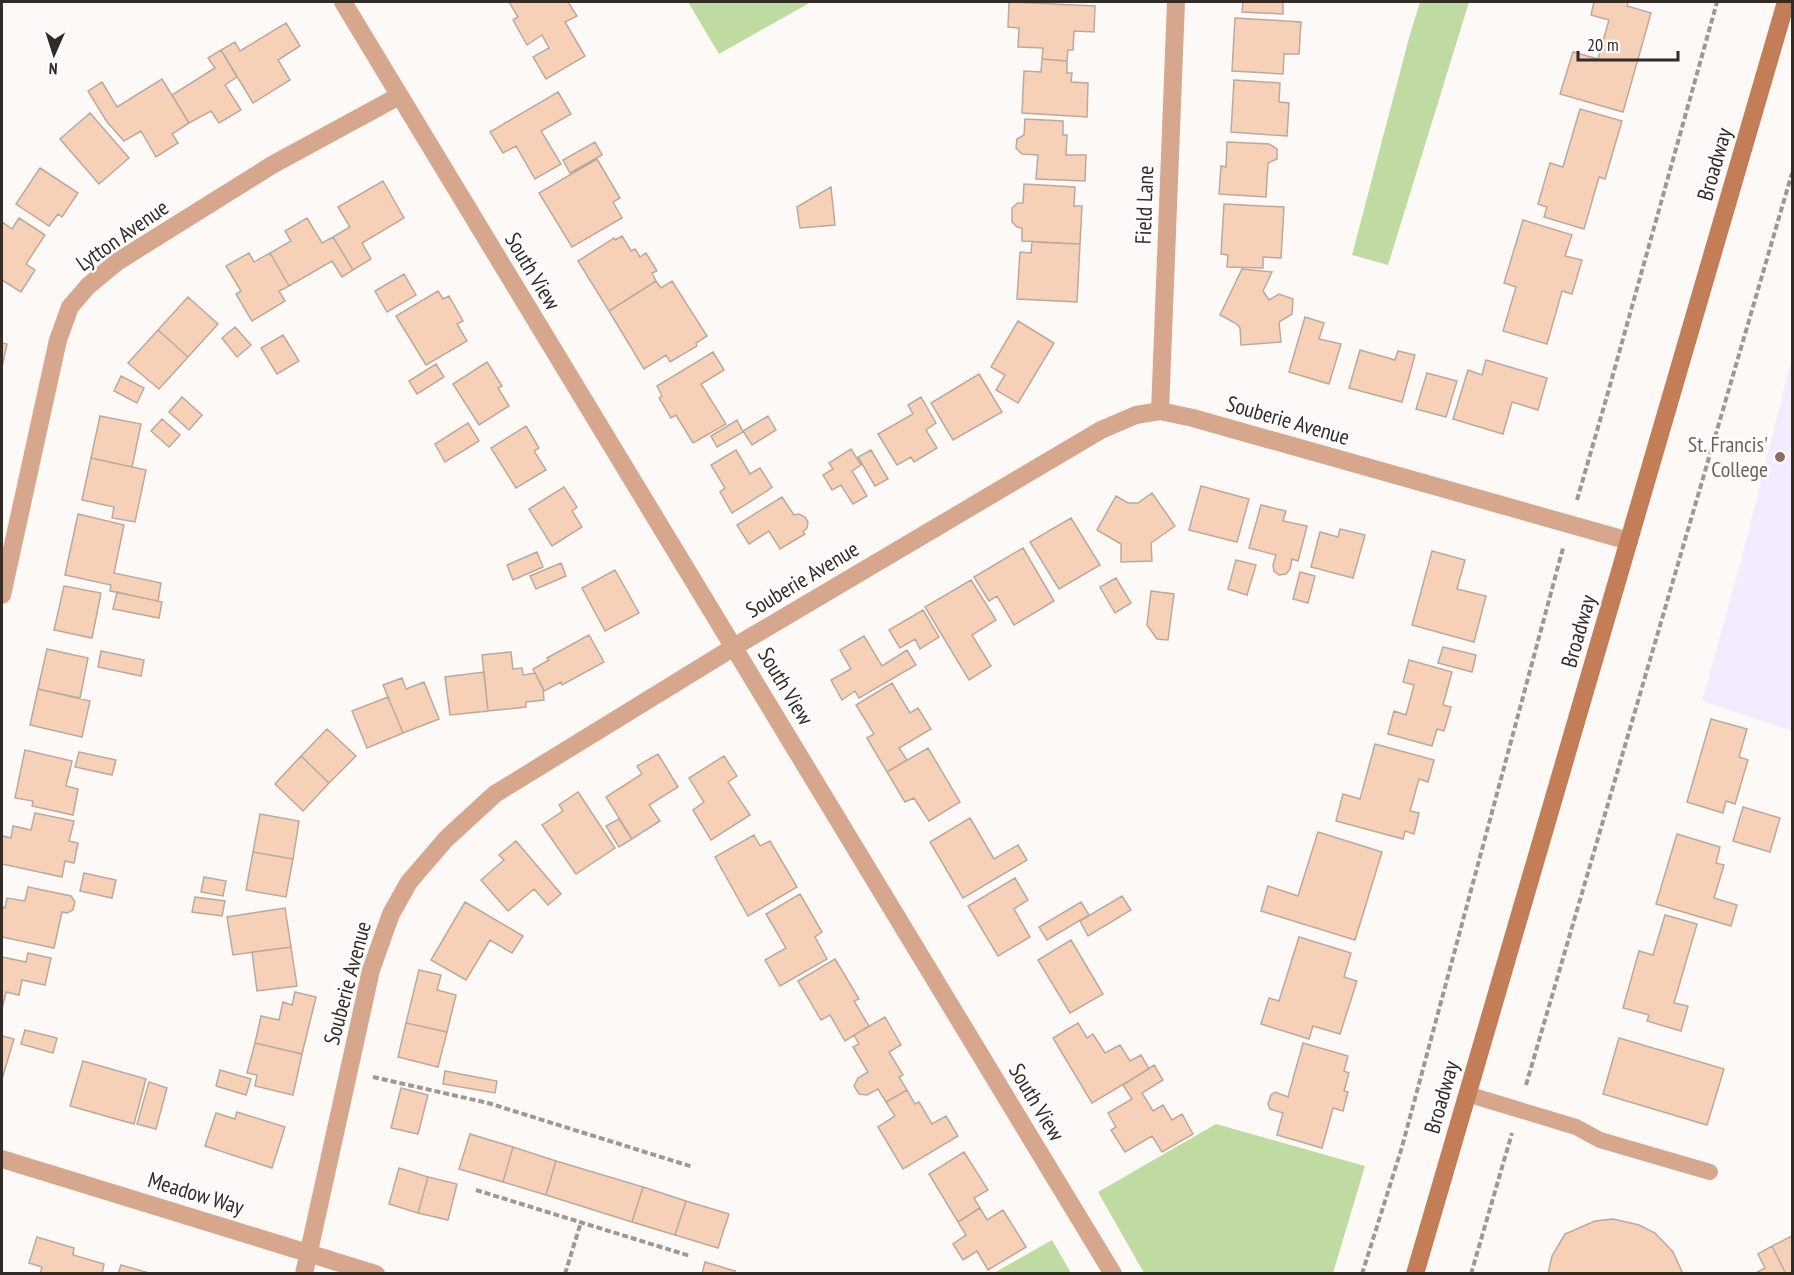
<svg xmlns="http://www.w3.org/2000/svg" width="1794" height="1275" viewBox="0 0 1794 1275" font-family="'PT Sans Narrow',sans-serif">
<rect width="100%" height="100%" fill="#fdf9f6"/>
<path fill="#f2ecfe" d="M1792 357V731L1702 701 1742 557Z"/>
<path fill="#c0dba1" d="M688 2H811L719 54Z
M1420 2H1469L1388 265 1352 255 1409 38Z
M1216 1124 1365 1166 1333 1273H1144L1098 1192Z
M1052 1240 1071 1273H994Z"/>
<path fill="#f6d1b8" stroke="#bda99c" stroke-width="1.5" d="M509 2H568L577 16 565 22 585 56 546 79 533 57 549 48 542 35 527 45 513 20 518 17Z
M1009 2 1095 6 1094 32 1074 31 1073 50H1068L1067 61 1042 59 1043 48 1018 47 1019 28 1008 27Z
M1243 2H1283V14L1242 12Z
M1594 2H1628L1627 6 1651 13 1623 112 1560 94 1573 52 1598 59 1609 20 1591 15Z
M1235 18 1301 22 1299 54H1284L1283 74 1232 71Z
M286 23 300 46 278 60 290 80 253 103 221 50 235 42 240 51Z
M221 50 237 77 225 85 241 110 219 123 211 111 189 123 172 95 215 68 208 58Z
M1042 59 1067 61V73H1072L1071 82 1088 83 1087 117 1022 113 1024 71 1041 72Z
M162 79 189 123 172 134 178 143 156 157 141 131 124 141 107 122 88 91 102 82 117 107Z
M1234 80 1280 83 1279 102 1289 103 1287 136 1231 132Z
M558 92 571 114 541 131 561 164 535 179 516 146 503 153 490 132Z
M1580 109 1622 121 1605 179 1599 177 1584 229 1544 217 1547 207 1538 204 1550 163 1563 167Z
M90 113 129 158 99 184 60 139Z
M1025 119 1063 121V135H1067L1066 155H1086L1085 181 1036 179 1038 155 1022 154 1016 148 1017 139 1024 135Z
M595 142 602 155 570 173 563 160Z
M1227 142 1269 144 1277 149V159L1268 163 1266 197 1219 194 1221 166 1226 167Z
M597 159 620 198 613 202 622 218 572 247 539 193Z
M40 168 78 193 62 217 58 214 49 226 16 204Z
M383 181 404 218 362 243 371 259 353 270 333 237 350 227 338 207Z
M1024 184 1075 187 1074 206H1082L1080 244 1022 241V228L1017 227 1012 222V208L1018 203H1023Z
M831 187 835 225 800 228 797 207Z
M1224 204 1284 207 1281 258 1263 257V268L1227 267 1228 255 1221 254Z
M19 218 45 235 26 264 35 270 21 292 2 280V222L12 229Z
M307 218 322 243 333 237 353 270 342 277 332 261 289 286 270 253 291 241 285 231Z
M1523 220 1572 235 1565 256 1582 260 1572 294 1562 291 1547 344 1503 331 1516 287 1504 283Z
M622 236 631 251 635 249 640 257 646 253 657 271 652 273 656 281 609 311 578 261 614 238 615 240Z
M1032 242 1080 244 1077 302 1017 299 1020 252 1031 253Z
M249 253 254 262 270 253 289 286 279 291 285 301 252 321 236 294 241 291 226 266Z
M1242 269 1272 272 1263 291 1269 300 1279 294 1293 299 1292 314 1279 322 1281 342 1241 345 1240 328 1237 324 1220 315Z
M404 274 416 295 387 312 375 291Z
M656 281 661 288 672 281 707 336 696 343 697 346 670 362 666 355 644 369 609 311Z
M438 291 443 299 449 296 463 321 457 324 467 341 426 365 396 316Z
M188 297 218 324 188 357 158 330Z
M1305 317 1324 323 1319 339 1341 344 1329 384 1289 372Z
M1018 321 1054 343 1018 403 996 390 1005 375 991 367Z
M235 327 251 345 237 357 222 338Z
M158 330 188 357 159 389 128 363Z
M283 335 299 361 277 374 261 348Z
M2 343 7 344 2 367Z
M1360 350 1395 360 1398 351 1415 355 1402 402 1349 388Z
M713 352 724 370 701 384 726 424 693 443 676 415 671 418 659 398 662 396 657 386Z
M1486 360 1547 378 1538 410 1512 402 1503 434 1453 419 1468 370 1482 375Z
M487 362 502 386 498 388 509 406 479 425 453 384Z
M436 364 444 377 417 394 409 381Z
M1427 373 1457 381 1446 417 1416 409Z
M979 374 1002 412 953 440 931 403Z
M121 376 144 388 137 403 114 391Z
M182 397 202 415 189 430 169 412Z
M921 397 936 423 926 430 937 448 914 462 911 457 897 465 878 434 913 414 908 405Z
M100 416 141 424 132 467 91 458Z
M768 416 776 430 752 445 743 431Z
M162 419 180 435 169 447 151 431Z
M737 420 743 432 717 447 711 436Z
M468 423 479 441 445 462 435 444Z
M526 426 539 448 534 451 546 470 516 488 491 448Z
M851 449 861 465 852 471 867 496 853 504 841 485 832 490 823 475 833 469 829 463Z
M736 450 750 474 760 468 772 487 767 491 732 513 720 492 725 488 711 465Z
M871 450 888 479 875 486 858 457Z
M91 458 146 470 135 522 112 518 114 507 82 500Z
M1201 486 1249 499 1237 542 1189 530Z
M564 487 577 507 572 511 582 527 552 546 529 509Z
M1152 493 1175 526 1151 543 1152 561 1121 562V544L1097 530 1116 496 1128 503H1138Z
M782 497 794 515 799 514 805 517 808 522 807 528 803 532 805 534 780 549 769 531 749 544 737 525Z
M1261 505 1286 511 1283 521 1307 526 1298 561 1292 559 1290 569 1286 574 1279 575 1274 571 1273 565 1276 555 1249 548Z
M78 514 124 525 114 573 161 583 158 601 110 591 111 585 65 575Z
M1071 518 1100 565 1059 589 1030 542Z
M1340 529 1365 535 1353 578 1311 567 1320 532 1338 537Z
M1023 548 1054 601 1014 625 997 596 989 601 974 577Z
M1432 551 1465 560 1457 589 1486 596 1474 642 1412 625Z
M537 552 543 567 513 580 507 565Z
M1236 560 1256 565 1247 595 1228 589Z
M561 563 566 576 536 589 530 576Z
M615 570 639 613 605 631 582 588Z
M1300 572 1315 576 1308 603 1293 599Z
M1116 578 1131 603 1115 613 1100 587Z
M971 580 996 620 972 635 991 666 969 680 925 607Z
M64 586 101 593 92 638 54 630Z
M1151 591 1174 594 1168 640 1157 639 1147 625Z
M117 592 162 602 159 618 113 609Z
M923 610 939 637 920 649 915 639 900 648 889 630Z
M589 635 604 662 562 685 561 682 544 691 533 669 549 660 547 658Z
M864 636 882 666 907 650 916 665 859 698 855 691 842 700 831 680 851 669 840 650Z
M1443 647 1476 655 1472 672 1438 663Z
M47 649 88 658 80 698 38 689Z
M101 651 144 660 141 676 98 667Z
M511 652 513 669 522 668 523 675 535 673 543 688 544 700 526 702V707L488 711 482 655Z
M1409 660 1452 672 1443 705 1451 707 1444 731 1437 729 1432 746 1388 734 1394 711 1406 715 1414 685 1403 682Z
M484 672 488 711 450 715 445 677Z
M402 678 406 689 424 682 439 719 403 733 383 685Z
M892 683 910 713 918 708 931 729 899 748 907 760 887 772 867 738 874 734 856 705Z
M38 689 90 701 82 737 30 725Z
M388 697 403 733 367 748 352 711Z
M1711 719 1747 729 1739 757 1748 760 1735 804 1726 801 1723 813 1687 802Z
M327 729 356 756 329 783 301 756Z
M1375 744 1434 760 1428 782 1419 779 1410 811 1419 813 1414 834 1405 831 1403 839 1336 821 1343 794 1360 799Z
M928 748 960 802 929 821 914 798 905 802 887 772Z
M25 750 72 761 66 786 78 789 73 815 32 806 33 801 15 798Z
M79 752 116 760 112 775 75 767Z
M658 754 678 787 649 805 660 821 632 839 606 797 642 774 637 766Z
M301 756 329 783 303 811 275 784Z
M724 756 737 776 728 782 750 815 711 840 693 810 704 802 689 778Z
M578 792 615 848 576 874 542 825 563 811 559 805Z
M1743 807 1780 818 1770 852 1733 841Z
M35 813 74 821 69 841 78 843 74 863 65 861 62 877 2 864V836L11 838 13 826 31 830Z
M260 814 299 821 293 859 253 852Z
M970 818 994 859 1018 845 1027 860 963 898 930 842Z
M619 819 632 839 619 847 606 826Z
M1318 832 1382 852 1355 940 1261 911 1268 886 1298 896Z
M1677 834 1720 847 1716 863 1724 865 1714 898 1737 905 1731 926 1656 904Z
M754 835 760 846 770 841 797 887 748 916 715 857Z
M516 841 561 894 548 905 534 889 508 911 481 880 504 860 499 855Z
M253 852 293 859 286 897 246 890Z
M84 873 116 880 112 898 80 891Z
M204 877 226 881 223 896 201 892Z
M1015 878 1028 900 1014 909 1030 937 998 956 968 906Z
M28 887 71 896 75 902 73 910 67 913 62 912 54 948 2 937V907L5 908 7 898 25 901Z
M800 894 822 932 815 937 827 959 780 986 765 960 786 948 766 914Z
M1122 896 1131 910 1088 936 1080 921Z
M195 897 225 901 222 916 192 912Z
M465 902 523 936 512 953 490 940 466 980 431 960Z
M1081 902 1089 915 1047 940 1039 927Z
M285 908 291 947 233 955 227 917Z
M1665 915 1697 924 1674 1003 1688 1006 1681 1031 1647 1021 1649 1015 1623 1008 1639 951 1653 955Z
M1299 937 1351 953 1344 977 1357 981 1340 1034 1313 1026 1309 1039 1261 1024 1269 998 1279 1001Z
M1071 940 1103 994 1070 1013 1038 960Z
M291 947 297 986 257 991 252 952Z
M28 953 51 958 45 985 22 980 19 995 6 992 2 1009V957L26 962Z
M835 959 859 999 854 1001 869 1026 845 1041 830 1015 821 1020 798 981Z
M419 970 441 975 437 990 456 995 447 1032 406 1023Z
M295 992 316 997 302 1054 255 1043 261 1016 279 1020 283 1002 292 1005Z
M885 1017 901 1045 889 1052 903 1075 899 1077 907 1090 886 1102 878 1089 867 1095 859 1094 854 1086 858 1078 868 1072 853 1047 859 1044 854 1035Z
M406 1023 447 1032 438 1067 398 1057Z
M1078 1023 1087 1038 1093 1034 1105 1053 1120 1045 1130 1061 1141 1055 1149 1069 1092 1103 1053 1038Z
M25 1030 57 1038 53 1053 21 1044Z
M2 1036 14 1039 2 1079Z
M1619 1038 1724 1069 1707 1125 1603 1094Z
M255 1043 302 1054 293 1095 255 1086 257 1075 247 1073Z
M1303 1043 1348 1056 1344 1071 1349 1073 1344 1091 1348 1092 1343 1111 1333 1108 1322 1148 1277 1135 1283 1113 1270 1109 1268 1104 1271 1095 1275 1092 1288 1097Z
M83 1061 146 1079 134 1124 70 1106Z
M1154 1065 1163 1080 1142 1093 1153 1111 1163 1105 1172 1120 1182 1114 1193 1134 1162 1152 1152 1136 1125 1152 1111 1130 1116 1127 1108 1113 1132 1099 1123 1085Z
M220 1070 251 1079 246 1095 216 1086Z
M445 1071 497 1081 495 1093 443 1084Z
M149 1082 167 1088 156 1129 137 1124Z
M401 1088 428 1095 418 1134 391 1128Z
M907 1090 915 1104 919 1102 932 1124 946 1116 958 1136 903 1169 878 1127 895 1116 886 1102Z
M237 1112 285 1127 272 1168 205 1146 216 1113 235 1119Z
M470 1134 513 1147 503 1182 459 1169Z
M513 1147 556 1161 546 1195 503 1182Z
M964 1152 988 1190 974 1198 980 1208 958 1222 929 1174Z
M556 1161 643 1187 632 1222 546 1195Z
M399 1168 428 1177 418 1213 389 1204Z
M428 1177 457 1184 448 1220 418 1213Z
M643 1187 686 1201 675 1235 632 1222Z
M686 1201 729 1214 718 1248 675 1235Z
M980 1208 987 1220 1003 1210 1026 1247 988 1270 977 1251 963 1260 953 1244 966 1235 958 1222Z
M1613 1219 1639 1225 1655 1233 1673 1252 1683 1274H1548L1552 1256 1565 1234 1595 1221Z
M1792 1236V1274H1786L1772 1246Z
M37 1237 74 1248 73 1255 104 1264 102 1274H40L42 1267 29 1263Z
M1772 1246 1786 1274H1754L1765 1268 1758 1254Z
M705 1262 735 1271 734 1274H702Z
M121 1265 149 1273 118 1274Z"/>
<g fill="none" stroke-linecap="round" stroke-linejoin="round">
<path stroke="#9e9895" stroke-width="4" stroke-dasharray="6 3" stroke-linecap="butt" d="M1577 500 1607 396 1717 2
M373 1077 488 1103 693 1167
M1526 1085 1792 173
M476 1190 690 1256
M565 1274 581 1222
M1362 1274 1402 1147 1563 548
M1471 1274 1512 1133"/>
<path stroke="#d7a78d" stroke-width="16" d="M1467 1094 1576 1127 1600 1140 1710 1172"/>
<path stroke="#d7a78d" stroke-width="18" d="M343 2 1113 1274
M1160 411 1176 2
M2 595 58 340 70 307 88 286 117 262 272 165 399 96
M2 1159 376 1274
M304 1274 371 970 391 914 409 882 446 839 495 794 734 647 1101 430 1136 415 1160 411 1193 418 1629 541"/>
<path stroke="#c37d57" stroke-width="18" d="M1415 1274 1786 2"/>
</g>
<circle fill="#8d6e63" stroke="#fff" stroke-width="2" cx="1780" cy="457" r="6"/>
<g text-anchor="middle" dominant-baseline="central" stroke-width="5" stroke-linejoin="round" paint-order="stroke">
<g font-size="22" fill="#322b26" stroke="#fff">
<text transform="translate(1714 164) rotate(-74)">Broadway</text>
<text transform="translate(1144 205) rotate(-88)">Field Lane</text>
<text transform="translate(122 235) rotate(-35)">Lytton Avenue</text>
<text transform="translate(533 271) rotate(59)">South View</text>
<text transform="translate(1288 420) rotate(16)">Souberie Avenue</text>
<text transform="translate(802 579) rotate(-31)">Souberie Avenue</text>
<text transform="translate(1578 631) rotate(-74)">Broadway</text>
<text transform="translate(786 686) rotate(59)">South View</text>
<text transform="translate(347 983) rotate(-75)">Souberie Avenue</text>
<text transform="translate(1441 1097) rotate(-74)">Broadway</text>
<text transform="translate(1037 1102) rotate(59)">South View</text>
<text transform="translate(196 1193) rotate(17)">Meadow Way</text>
</g>
<g font-size="22" fill="#785e54" stroke="#fff" text-anchor="end">
<text x="1768" y="444">St. Francis'<tspan x="1768" dy="25">College</tspan></text>
</g>
</g>
<rect width="1794" height="1275" fill="none" stroke="#322b26" stroke-width="6"/>
<g transform="translate(54 54) rotate(183)" stroke="#ffffff" stroke-width="4.5" paint-order="stroke">
<path d="M0-4.5L10 22L0 15L-10 22Z" fill="#322b26"/>
<text y="-9" font-size="16" font-weight="bold" text-anchor="middle" fill="#322b26">N</text>
</g>
<path d="M1578 51v9h100v-9" fill="none" stroke="#322b26" stroke-width="3"/>
<text x="1587" y="51" font-size="18" fill="#322b26" stroke="#ffffff" stroke-width="4.5" paint-order="stroke">20 m</text>
</svg>
